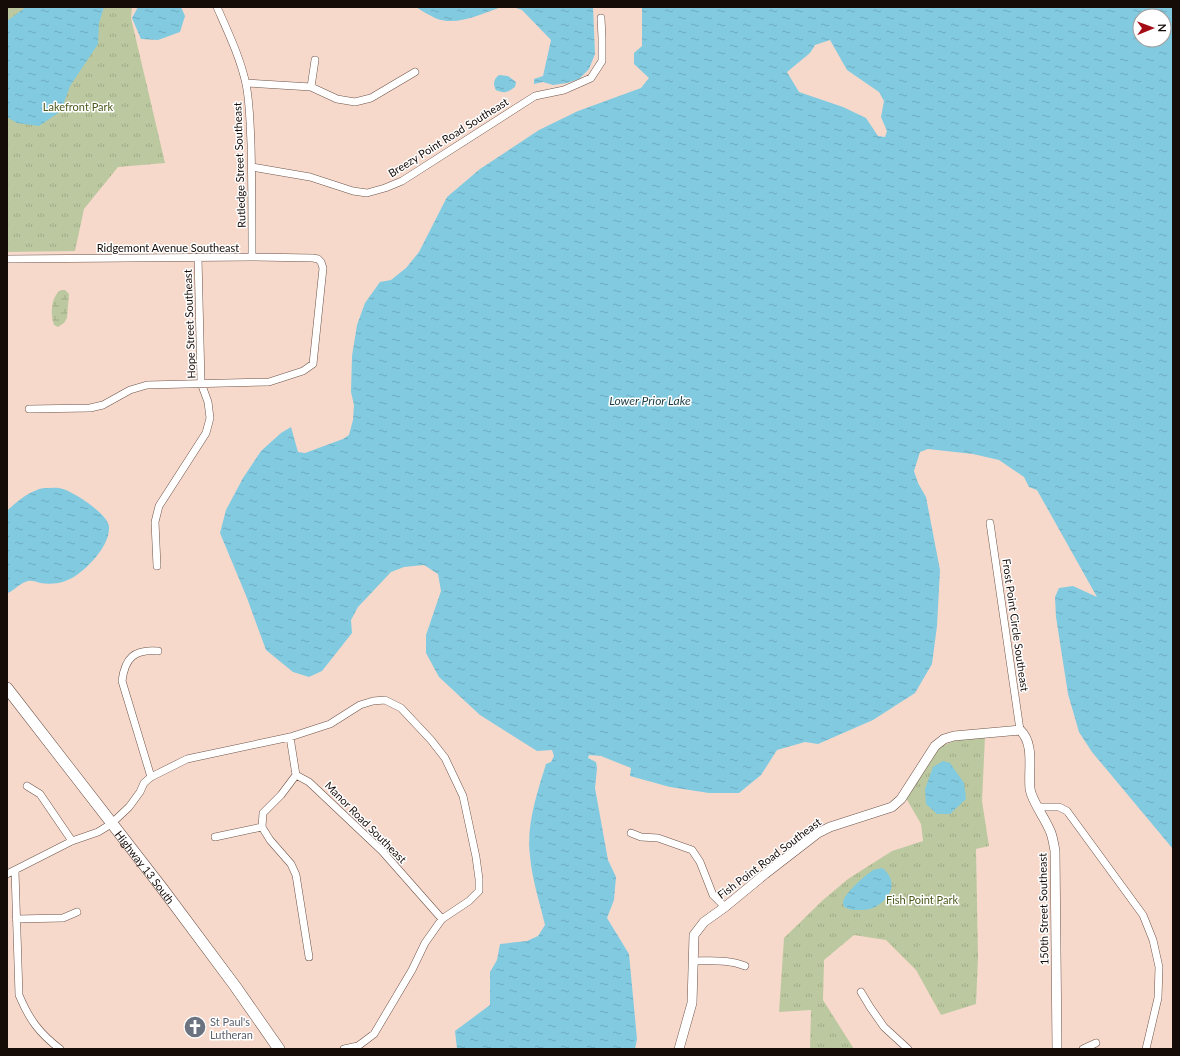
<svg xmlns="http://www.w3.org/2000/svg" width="1180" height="1056" viewBox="0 0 1180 1056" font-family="Lato,sans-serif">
<defs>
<pattern id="wetland-marsh" width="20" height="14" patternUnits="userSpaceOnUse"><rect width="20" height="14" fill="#bcc9a0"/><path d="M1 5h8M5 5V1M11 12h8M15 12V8" fill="none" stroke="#a1ab88"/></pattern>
<pattern id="park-tufts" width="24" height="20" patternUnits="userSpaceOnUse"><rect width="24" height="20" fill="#bcc9a0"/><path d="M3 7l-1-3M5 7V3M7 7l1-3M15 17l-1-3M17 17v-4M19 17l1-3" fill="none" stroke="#a1ab88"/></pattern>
<pattern id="water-ripples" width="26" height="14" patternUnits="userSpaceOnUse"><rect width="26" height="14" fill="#81cae0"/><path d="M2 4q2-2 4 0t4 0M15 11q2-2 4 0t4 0" fill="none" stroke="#6facbf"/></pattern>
</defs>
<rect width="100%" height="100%" fill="#f7d9cc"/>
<path fill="url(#wetland-marsh)" d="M61 290H65L69 294 67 318 64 323 58 327 54 325C50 314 51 296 61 290Z"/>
<path fill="url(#park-tufts)" d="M7 7H132L131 18 165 163 118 167 84 209 75 251 7 252Z
M985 737 982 801 989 846 976 849 978 958 976 1004 941 1015 916 970 886 940 854 935 824 960 823 1000 854 1049H810L811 1010 779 1012 784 938 823 900 848 879 892 851 923 841 921 824 906 798 937 749C952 739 967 739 985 737Z"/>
<path fill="#bcc9a0" d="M928 936 937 944 927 955 918 947Z"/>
<path fill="url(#water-ripples)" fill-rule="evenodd" d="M26 7H104L99 23 98 44 70 86 61 111 39 126 17 123 7 117V21Z
M138 7H181L185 16 180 32 158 40 141 39 132 18Z
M416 7H501C481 14 456 27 435 18 429 15 422 11 416 7Z
M513 7H593L595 54 589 69 579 79 567 83 553 85 543 82 534 84V79L543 76 551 40 522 10Z
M642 7H1173V849L1092 752 1079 732 1068 694 1056 617 1055 597 1059 588 1073 586 1097 597 1037 490 1029 487 1024 477 999 460 973 454 928 449 920 452 914 471 918 483 926 497 940 570 937 626 932 664 915 693 873 720 818 744 805 742 777 750 761 775 739 793H709L670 787 630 776 631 768 601 756 589 755 588 758 596 762 597 768 595 788 608 860 616 877 614 900 607 918 629 954 637 1039 635 1049H457L455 1031 490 1005V972L497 960 500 944 527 941 538 936 545 925C540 903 532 880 530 856 526 826 537 793 546 764L551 762 554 756 552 750 537 751 480 715 439 677 426 653V635L441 591 438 574 424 565 404 567 391 572 358 607 351 620 352 633 322 671 309 677 293 672 266 650 247 598 220 533 226 510 243 478 261 451 281 433 291 427 298 452 305 453 343 439 349 435 353 420 354 405 351 392 352 356 357 325 365 303 380 282 391 280 406 268 419 252 447 197 480 169 539 130 578 111 641 88 649 78 634 64V53L642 46ZM1140 16H1164V40H1140ZM830 40 847 70 879 92 884 101 881 117 887 131 885 137 878 136 866 118 843 107 799 92 787 72 810 53 815 45Z
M499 75 508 76 516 82 515 87C508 92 504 94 496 90 493 85 493 79 499 75Z
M44 488C50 488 58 487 63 489 74 492 109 515 109 527 110 544 91 565 78 574 66 583 54 585 40 583 37 582 32 580 28 581 22 582 15 589 10 592L7 593V511C17 501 31 490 44 488Z
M943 761 950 763 964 783 966 799 950 814H937L926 804 925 789 933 767Z
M882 868C885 870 886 871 888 874 898 888 886 902 873 908 868 910 861 910 855 910 852 910 849 909 846 908 833 901 866 875 873 870 876 869 879 869 882 868Z"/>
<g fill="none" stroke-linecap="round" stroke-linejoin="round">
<g stroke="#6e5449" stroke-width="8">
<path id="minor" d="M217 7C228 32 240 57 246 84 250 104 250 124 251 144 252 182 252 219 252 257
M246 83 311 87 337 99 355 102 371 98 415 72
M311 87 315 60
M252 167 310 177 353 191 367 193 385 188 402 181 535 96 564 90 591 78 602 61V38L601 18
M7 259 252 257 313 258 318 259 321 262 323 268 313 364 303 371 269 382 147 385 130 390 103 405 90 408 29 409
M990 523 1020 730
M157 566 155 522 159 506 206 433 210 418 208 402 201 383 198 257
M290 737 296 775 309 782 382 851 442 919
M296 775 281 795 263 813 262 827 270 840 291 864 296 875 309 957
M151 777 122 681C125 658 134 649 158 651
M27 786 40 794 72 841
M1039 807H1059L1067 811 1143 915 1153 940 1159 967 1158 998 1146 1049
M631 833 641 837 658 838 692 850 700 862 713 895 725 907
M215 837 262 827
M15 871 19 995C29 1019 39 1033 60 1049
M7 874 72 841 98 832 111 824 129 807 140 792 144 783 151 777 187 759 290 737 330 724 360 705 373 701 385 700 401 708 431 740 445 758 463 796 476 857 479 879V891L469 901 442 919 425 943 412 970 374 1034 358 1046 344 1049
M16 919 63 918 77 912
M693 961C711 961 728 959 745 966
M861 992 870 1007 884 1027 908 1049
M1083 1049 1096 1043"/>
</g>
<g stroke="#6e5449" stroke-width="10">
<path id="tertiary" d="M679 1049 692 1003 694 935 704 922 725 907 765 874 818 833 830 827 892 807 901 799 935 746 944 739 954 736 1020 730C1035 744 1028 769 1030 789 1032 802 1046 819 1051 833 1053 839 1054 845 1055 851L1057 1049"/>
</g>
<g stroke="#6e5449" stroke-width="12">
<g id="primary">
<path id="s1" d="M7 688 162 888 235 986 279 1049"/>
</g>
</g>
<use href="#minor" stroke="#fff" stroke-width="7"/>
<use href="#tertiary" stroke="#fff" stroke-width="9"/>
<use href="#primary" stroke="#fff" stroke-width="11"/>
</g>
<defs>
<g id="church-disc" transform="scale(1.15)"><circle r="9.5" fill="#6b7280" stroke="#fff"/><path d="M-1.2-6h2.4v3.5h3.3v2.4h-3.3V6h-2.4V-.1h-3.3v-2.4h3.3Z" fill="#fff"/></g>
</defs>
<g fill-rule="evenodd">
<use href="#church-disc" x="195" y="1027"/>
</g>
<g text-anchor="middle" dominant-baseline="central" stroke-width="3" stroke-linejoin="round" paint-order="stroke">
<g font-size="11" fill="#49581b" stroke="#fff">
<text x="78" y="106">Lakefront Park</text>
<text x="922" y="899">Fish Point Park</text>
</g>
<g font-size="11" fill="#150b07" stroke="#fff">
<text transform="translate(448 137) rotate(-32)">Breezy Point Road Southeast</text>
<text transform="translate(239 165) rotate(-92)">Rutledge Street Southeast</text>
<text x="168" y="247">Ridgemont Avenue Southeast</text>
<text transform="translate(189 324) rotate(-92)">Hope Street Southeast</text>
<text transform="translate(1016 625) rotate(82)">Frost Point Circle Southeast</text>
<text transform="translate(366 822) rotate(45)">Manor Road Southeast</text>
<text transform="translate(769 858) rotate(-37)">Fish Point Road Southeast</text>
<text stroke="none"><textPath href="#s1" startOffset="226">Highway 13 South</textPath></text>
<text transform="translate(1043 909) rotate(-91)">150th Street Southeast</text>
</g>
<g font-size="11" fill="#5b616d" stroke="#fff" text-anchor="start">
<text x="210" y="1021">St Paul's<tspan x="210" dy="13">Lutheran</tspan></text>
</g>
<g font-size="12" font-style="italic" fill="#1a3c46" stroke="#fff">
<text x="650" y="400">Lower Prior Lake</text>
</g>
</g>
<rect width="1180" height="1056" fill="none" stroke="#150b07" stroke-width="16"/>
<g transform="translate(1152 28) rotate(89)"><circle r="19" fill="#ffffff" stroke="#a19d9c"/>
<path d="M0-3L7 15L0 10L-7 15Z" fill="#a40c16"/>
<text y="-6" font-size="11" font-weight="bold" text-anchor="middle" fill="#150b07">N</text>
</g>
</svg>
